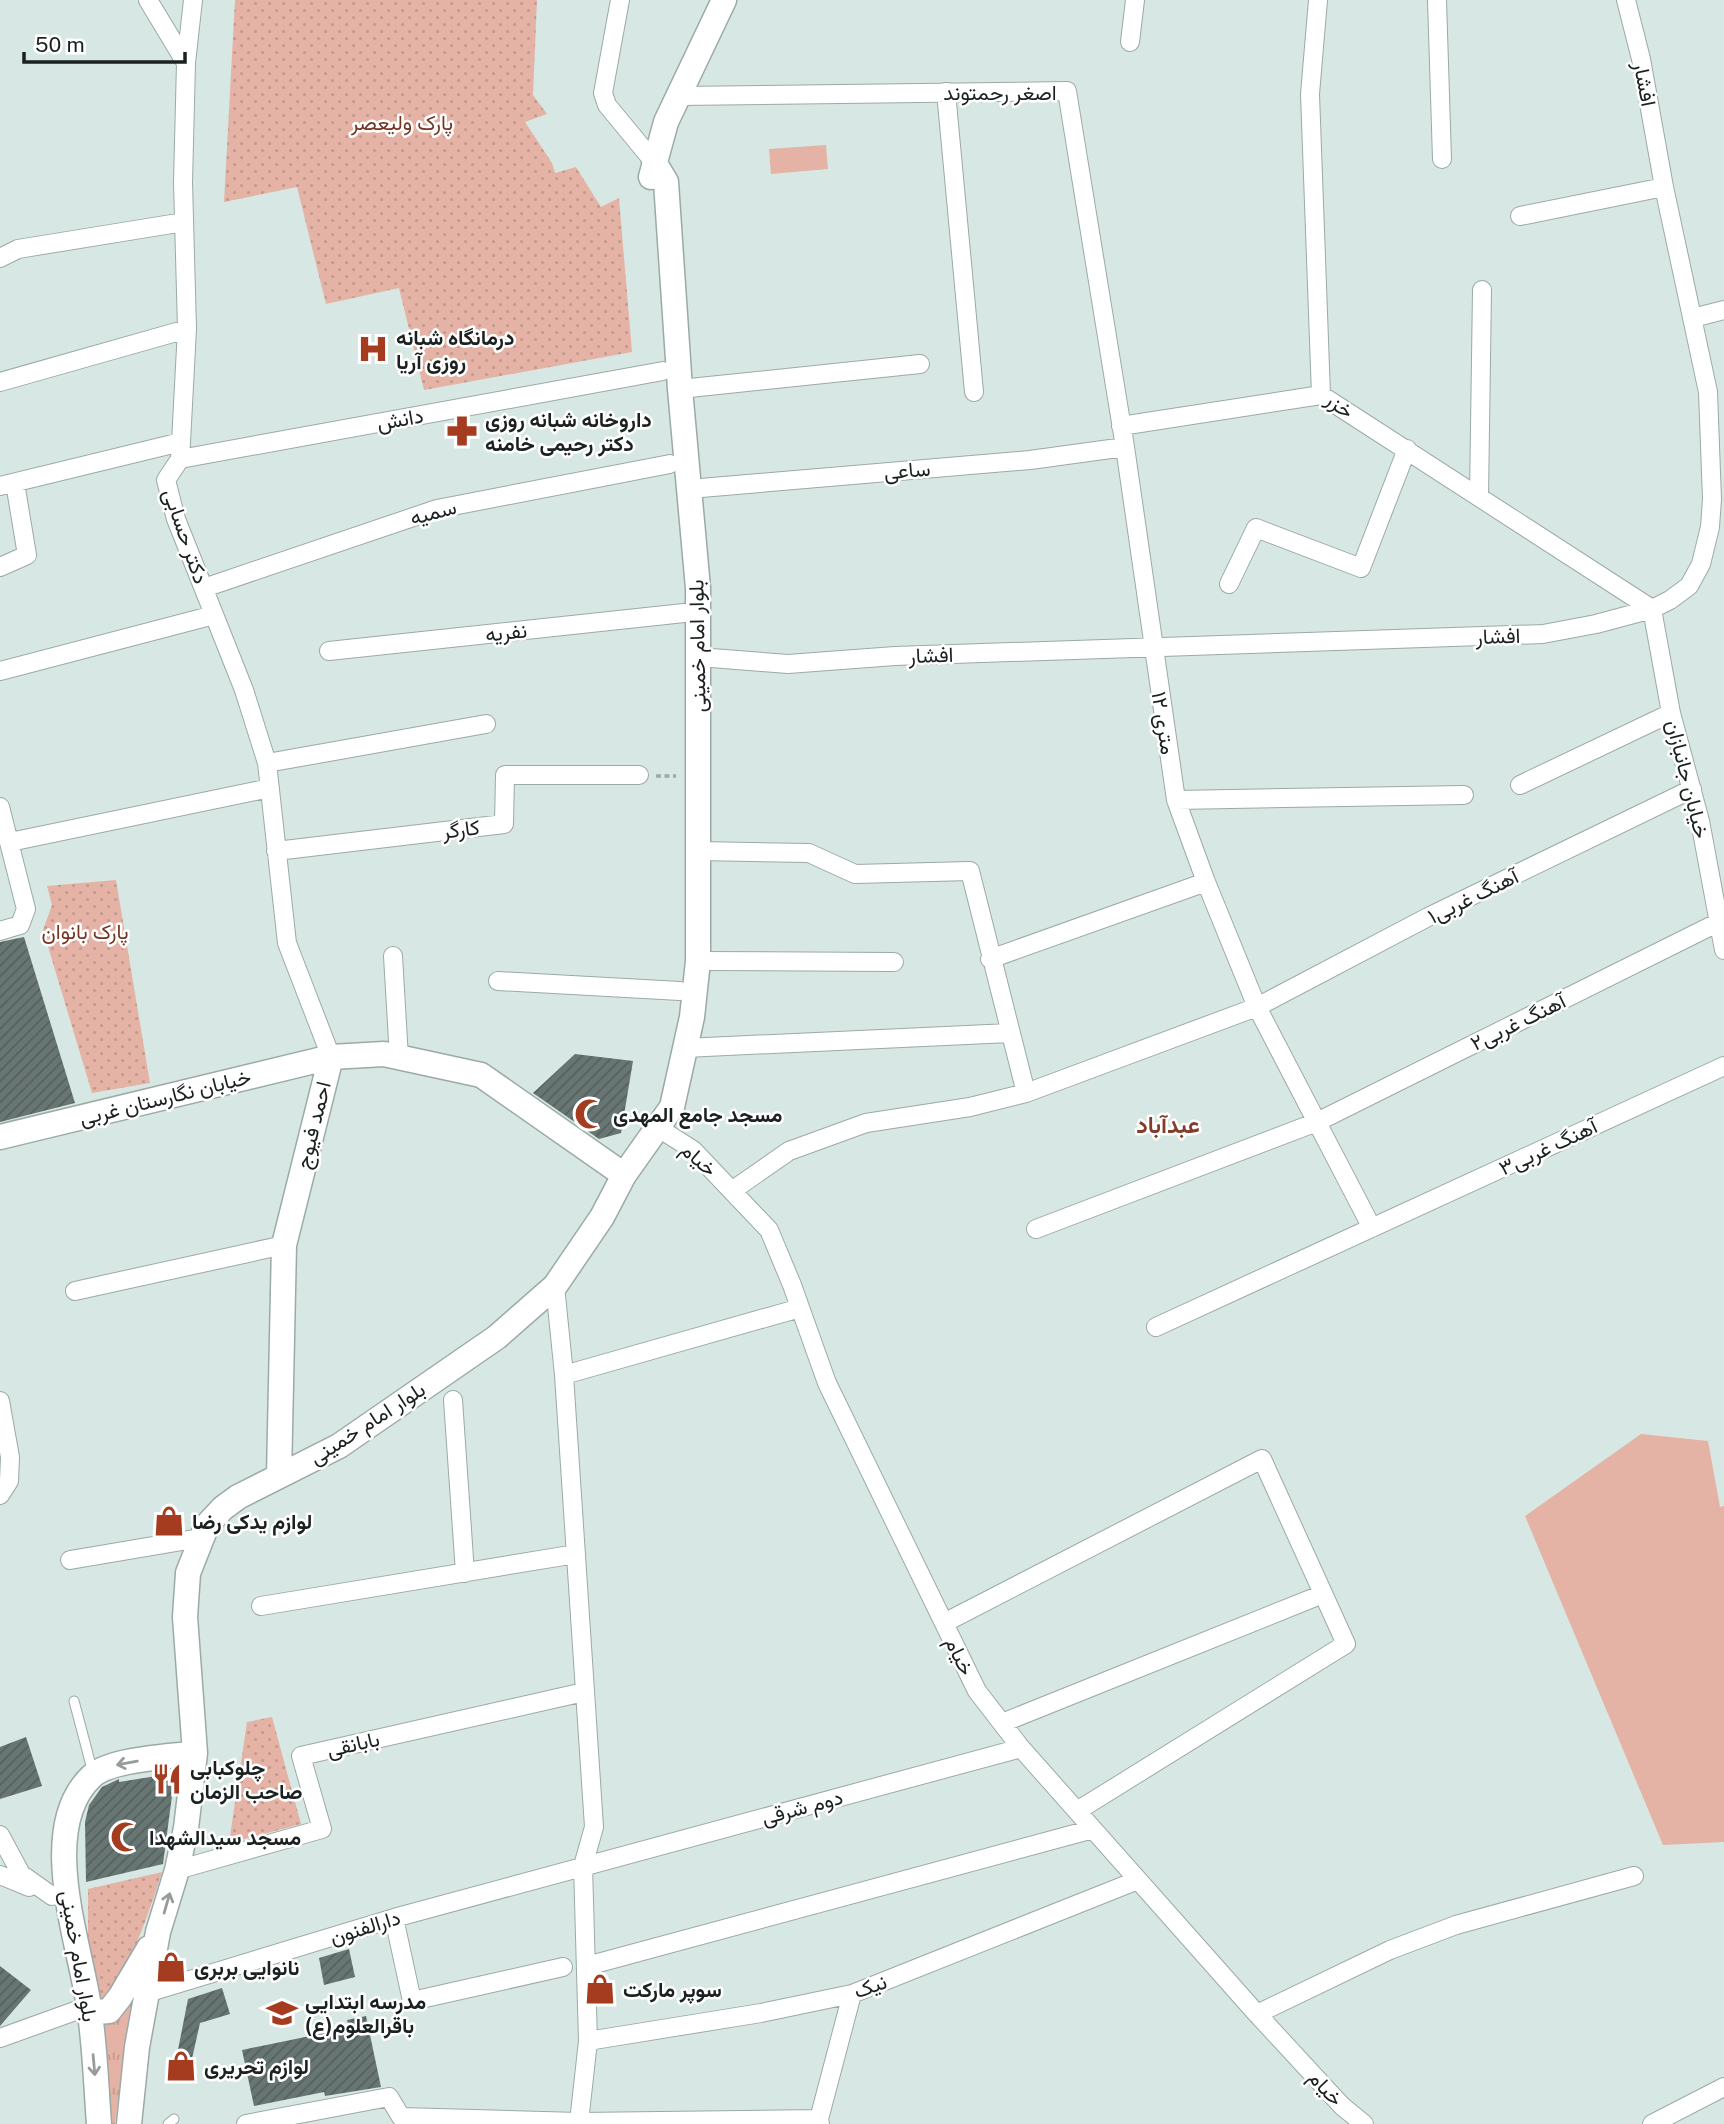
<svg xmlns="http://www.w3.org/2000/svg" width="1724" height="2124" viewBox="0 0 1724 2124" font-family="'Public Sans',Vazirmatn,sans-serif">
<defs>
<pattern id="grass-tufts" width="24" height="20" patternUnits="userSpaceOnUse" patternTransform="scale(1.75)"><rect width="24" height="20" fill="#e5b3a5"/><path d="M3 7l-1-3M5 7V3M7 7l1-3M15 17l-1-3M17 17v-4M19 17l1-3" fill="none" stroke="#c49a8e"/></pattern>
<pattern id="park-dots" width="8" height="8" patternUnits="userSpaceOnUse" patternTransform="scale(1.75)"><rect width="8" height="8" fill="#e5b3a5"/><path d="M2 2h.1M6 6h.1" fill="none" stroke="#c49a8e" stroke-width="1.8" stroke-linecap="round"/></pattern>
<pattern id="building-hatch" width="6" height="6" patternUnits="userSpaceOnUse" patternTransform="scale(1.75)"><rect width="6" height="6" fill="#687673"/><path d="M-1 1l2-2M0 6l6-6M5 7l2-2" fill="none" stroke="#55605e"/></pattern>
</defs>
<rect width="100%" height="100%" fill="#d7e7e3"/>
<path fill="url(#grass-tufts)" d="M137 1982 125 2047 115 2124H110L102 2020Z"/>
<path fill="url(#park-dots)" d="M235 0H537L533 95 547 114 525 122 552 163 555 173 576 167 601 207 619 198 632 352 424 390 399 288 326 304 297 187 224 202Z
M116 880 150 1083 92 1093 43 930 52 905 47 886Z
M272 1717 301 1824 229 1843 247 1722Z
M162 1872C148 1917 132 1958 110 2000L98 2001 88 1938V1889Z"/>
<path fill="#e5b3a5" d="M826 145 828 169 771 174 769 149Z
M1641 1434 1708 1441 1720 1507 1724 1506V1842L1663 1845 1525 1516Z"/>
<path fill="url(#building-hatch)" d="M24 937 75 1103 0 1122V942Z
M575 1054 633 1061 621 1133 599 1139 533 1093Z
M26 1737 42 1786 0 1799V1747Z
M175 1773 163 1864 86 1882 85 1822 89 1805 102 1787 119 1779V1782Z
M349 1949 355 1977 324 1985 319 1958Z
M0 1966 31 1990 0 2026Z
M222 1988 230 2014 200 2023 191 2063 176 2060 188 1999Z
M366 2016 381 2087 325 2096 324 2092 254 2106 242 2050 349 2028 347 2020Z"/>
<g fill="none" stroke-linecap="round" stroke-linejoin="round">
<g stroke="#9baaa6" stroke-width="11">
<path id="lane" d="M74 1701 93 1773
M168 2124 174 2119"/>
</g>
<g stroke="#9baaa6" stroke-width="20">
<path id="street" d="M148 0 186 63
M193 0 186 63 183 182 187 329 181 442 180 459 166 480 176 519 244 690 267 763 287 943 331 1057
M620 0 603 93 607 105 654 162
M1318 0 1310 94 1321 395 1652 609
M1437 0 1442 159
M1130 42 1135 0
M946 92 974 392
M679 96 1067 91 1125 447 1176 800 1206 882 1257 1007 1372 1228
M1520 216 1664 187
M0 258 18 249 184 222
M1693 318 1724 310
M0 382 187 329
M680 389 920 364
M1121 426 1321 395
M180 459 663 371
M0 486 181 442
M689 489 1030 460 1125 447
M1479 496 1482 290
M0 567 27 555 15 483
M1229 584 1256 528 1361 568 1407 449
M204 588 437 509 670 464
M1652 609 1671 713 1700 821 1724 950
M329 651 684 613
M699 657 788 664 895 656 1543 634 1596 624 1652 609 1670 600 1689 586 1701 564 1710 527 1712 499 1708 392 1664 187 1641 59 1626 0
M0 671 214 615
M267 763 486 724
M1520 785 1671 713
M1176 800 1464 795
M0 807 26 909 20 925 0 931
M10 842 270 788
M276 851 504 824 505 775H639
M698 851 809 853 855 874 970 871 1026 1093
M393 956 399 1058
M990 959 1206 882
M698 961 894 962
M498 981 680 991
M685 1048 1010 1033
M657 1127 693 1150 769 1230 792 1285 827 1383 977 1691 1021 1748 1257 2014 1342 2106 1364 2124
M733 1190 789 1151 866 1123 970 1107 1026 1093 1257 1007 1428 917 1692 789
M1036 1229 1317 1122 1719 922
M555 1286 564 1375 594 1827 583 1866 588 2041 579 2122
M75 1291 284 1245
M1156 1327 1724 1066
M564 1375 800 1308
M453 1400 465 1573
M0 1401 10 1457 9 1481 0 1495
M70 1560 200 1538
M261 1606 576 1554
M944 1623 1262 1459 1346 1644 1077 1811
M1002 1723 1323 1594
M0 1835 21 1874 52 1896
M177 1870 322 1829 301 1756 584 1692
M0 1875 29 1887
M394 1918 412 2001 563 1967
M587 1966 1093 1829
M147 1993 394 1918 1021 1748
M1257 2014 1390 1950 1456 1925 1634 1876
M0 2038 89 2006
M588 2041 761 2013 852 1994 1138 1880
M246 2124 389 2097 401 2117 579 2122 819 2119
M820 2124 819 2119 852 1994
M1652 2124 1724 2087"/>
</g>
<g stroke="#9baaa6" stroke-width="27">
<path id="secondary" d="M651 177 666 122 724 0
M0 1137 331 1057 384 1054 481 1075 624 1175
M279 1476 284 1245 331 1057
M89 2006 97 2012 109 2011 120 1997 149 1948
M99 2124C96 2085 95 2045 89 2007 80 1943 36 1828 92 1776 111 1759 168 1757 195 1753
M129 2124 137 2047 158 1932 177 1870 186 1828 195 1753 185 1617 188 1573 207 1525 223 1508 238 1497 339 1446 497 1337 555 1286 602 1217 624 1175 672 1107 692 1017 698 961V588L680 389 666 182 654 162"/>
</g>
<path stroke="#9da9a6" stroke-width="3.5" stroke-dasharray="5 3.5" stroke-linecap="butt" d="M656 776H676"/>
<use href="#lane" stroke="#fff" stroke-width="9"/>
<use href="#street" stroke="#fff" stroke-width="18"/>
<use href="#secondary" stroke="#fff" stroke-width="24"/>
</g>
<defs><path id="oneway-shaft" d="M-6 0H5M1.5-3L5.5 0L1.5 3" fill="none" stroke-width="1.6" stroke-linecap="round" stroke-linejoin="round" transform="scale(1.75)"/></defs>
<g stroke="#989b9b">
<use href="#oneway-shaft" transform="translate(127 1763) rotate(170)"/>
<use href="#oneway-shaft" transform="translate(167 1903) rotate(-74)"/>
<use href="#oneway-shaft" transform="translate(94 2065) rotate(85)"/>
</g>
<defs>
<g id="hospital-bare" transform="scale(2.415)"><path d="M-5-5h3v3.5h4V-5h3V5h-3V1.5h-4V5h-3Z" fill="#a53c1f" stroke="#fff" stroke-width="2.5" paint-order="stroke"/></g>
<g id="pharmacy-bare" transform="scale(2.415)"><path d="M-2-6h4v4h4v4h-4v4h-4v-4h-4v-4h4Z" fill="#a53c1f" stroke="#fff" stroke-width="2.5" paint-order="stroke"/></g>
<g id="mosque-bare" transform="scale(2.415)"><path d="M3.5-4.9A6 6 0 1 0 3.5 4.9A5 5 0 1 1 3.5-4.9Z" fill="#a53c1f" stroke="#fff" stroke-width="2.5" paint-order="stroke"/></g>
<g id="shop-bare" transform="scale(2.415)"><path d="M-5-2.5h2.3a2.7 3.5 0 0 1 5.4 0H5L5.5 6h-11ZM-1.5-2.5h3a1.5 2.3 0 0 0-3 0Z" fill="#a53c1f" stroke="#fff" stroke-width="2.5" paint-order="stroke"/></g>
<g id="restaurant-bare" transform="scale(2.415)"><path d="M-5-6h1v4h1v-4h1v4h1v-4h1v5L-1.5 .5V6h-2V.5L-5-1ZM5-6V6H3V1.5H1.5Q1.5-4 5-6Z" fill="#a53c1f" stroke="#fff" stroke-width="2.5" paint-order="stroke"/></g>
<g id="school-bare" transform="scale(2.415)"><path d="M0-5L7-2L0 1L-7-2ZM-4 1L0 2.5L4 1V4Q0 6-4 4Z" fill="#a53c1f" stroke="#fff" stroke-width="2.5" paint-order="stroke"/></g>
</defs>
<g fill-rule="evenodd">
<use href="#hospital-bare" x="373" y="349"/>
<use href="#pharmacy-bare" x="462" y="431"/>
<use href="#mosque-bare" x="590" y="1114"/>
<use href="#shop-bare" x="169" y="1521"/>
<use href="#restaurant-bare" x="167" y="1779"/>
<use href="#mosque-bare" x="126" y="1837"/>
<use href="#shop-bare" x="171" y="1967"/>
<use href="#shop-bare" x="600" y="1989"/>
<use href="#school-bare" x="282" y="2013"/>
<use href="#shop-bare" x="181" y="2066"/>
</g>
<g text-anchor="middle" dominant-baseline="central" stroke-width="5" stroke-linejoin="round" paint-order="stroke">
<g font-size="21" fill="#1b2120" stroke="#fff">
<text transform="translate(1645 84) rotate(79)">افشار</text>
<text x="1000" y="92">اصغر رحمتوند</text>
<text transform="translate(1340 405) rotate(37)">خزر</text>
<text transform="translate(400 419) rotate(-10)">دانش</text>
<text transform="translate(907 470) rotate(-5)">ساعی</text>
<text transform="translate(433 512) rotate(-15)">سمیه</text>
<text transform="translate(186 536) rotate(71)">دکتر حسابی</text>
<text transform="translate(506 632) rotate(-6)">نفریه</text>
<text transform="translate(1498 636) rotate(-2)">افشار</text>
<text transform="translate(697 646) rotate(-91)">بلوار امام خمینی</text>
<text transform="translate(931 655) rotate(-2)">افشار</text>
<text transform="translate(1164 723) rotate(81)">۱۲ متری</text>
<text transform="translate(1688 779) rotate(76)">خیابان جانبازان</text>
<text transform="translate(461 829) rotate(-7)">کارگر</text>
<text transform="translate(1473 896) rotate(-26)">آهنگ غربی۱</text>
<text transform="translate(1518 1022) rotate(-26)">آهنگ غربی۲</text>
<text transform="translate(165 1097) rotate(-14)">خیابان نگارستان غربی</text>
<text transform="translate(313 1125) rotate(-76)">احمد فیوج</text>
<text transform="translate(1548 1147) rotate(-25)">آهنگ غربی۳</text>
<text transform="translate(699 1159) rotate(41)">خیام</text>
<text transform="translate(367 1423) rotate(-33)">بلوار امام خمینی</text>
<text transform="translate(960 1656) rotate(64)">خیام</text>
<text transform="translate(353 1744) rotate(-13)">بابانقی</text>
<text transform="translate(802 1807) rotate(-15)">دوم شرقی</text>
<text transform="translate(365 1927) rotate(-17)">دارالفنون</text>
<text transform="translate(79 1956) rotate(80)">بلوار امام خمینی</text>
<text transform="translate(870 1986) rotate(-20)">نیک</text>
<text transform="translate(1326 2088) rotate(47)">خیام</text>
</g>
<g font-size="21" fill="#743524" stroke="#fff">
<text x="402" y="122">پارک ولیعصر</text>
<text x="85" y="931">پارک بانوان</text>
</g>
<g font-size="21" font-weight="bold" fill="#1b2120" stroke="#fff" text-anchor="start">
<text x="396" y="337">درمانگاه شبانه<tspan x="396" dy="24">روزی آریا</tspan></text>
<text x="485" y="419">داروخانه شبانه روزی<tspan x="485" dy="24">دکتر رحیمی خامنه</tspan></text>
<text x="613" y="1114">مسجد جامع المهدی</text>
<text x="192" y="1521">لوازم یدکی رضا</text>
<text x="190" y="1767">چلوکبابی<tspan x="190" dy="24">صاحب الزمان</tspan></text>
<text x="149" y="1837">مسجد سیدالشهدا</text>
<text x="194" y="1967">نانوایی بربری</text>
<text x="623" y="1989">سوپر مارکت</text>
<text x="305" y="2001">مدرسه ابتدایی<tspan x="305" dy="24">باقرالعلوم(ع)</tspan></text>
<text x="204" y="2066">لوازم تحریری</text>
</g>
<g font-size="23" font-weight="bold" fill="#823d2a" stroke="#fff">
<text x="1168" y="1124">عبدآباد</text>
</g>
</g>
<path d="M24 52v10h161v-10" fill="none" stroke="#1b2120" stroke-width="3.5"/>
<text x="35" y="52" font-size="21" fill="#1b2120" stroke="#ffffff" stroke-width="5" paint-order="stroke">50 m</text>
</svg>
